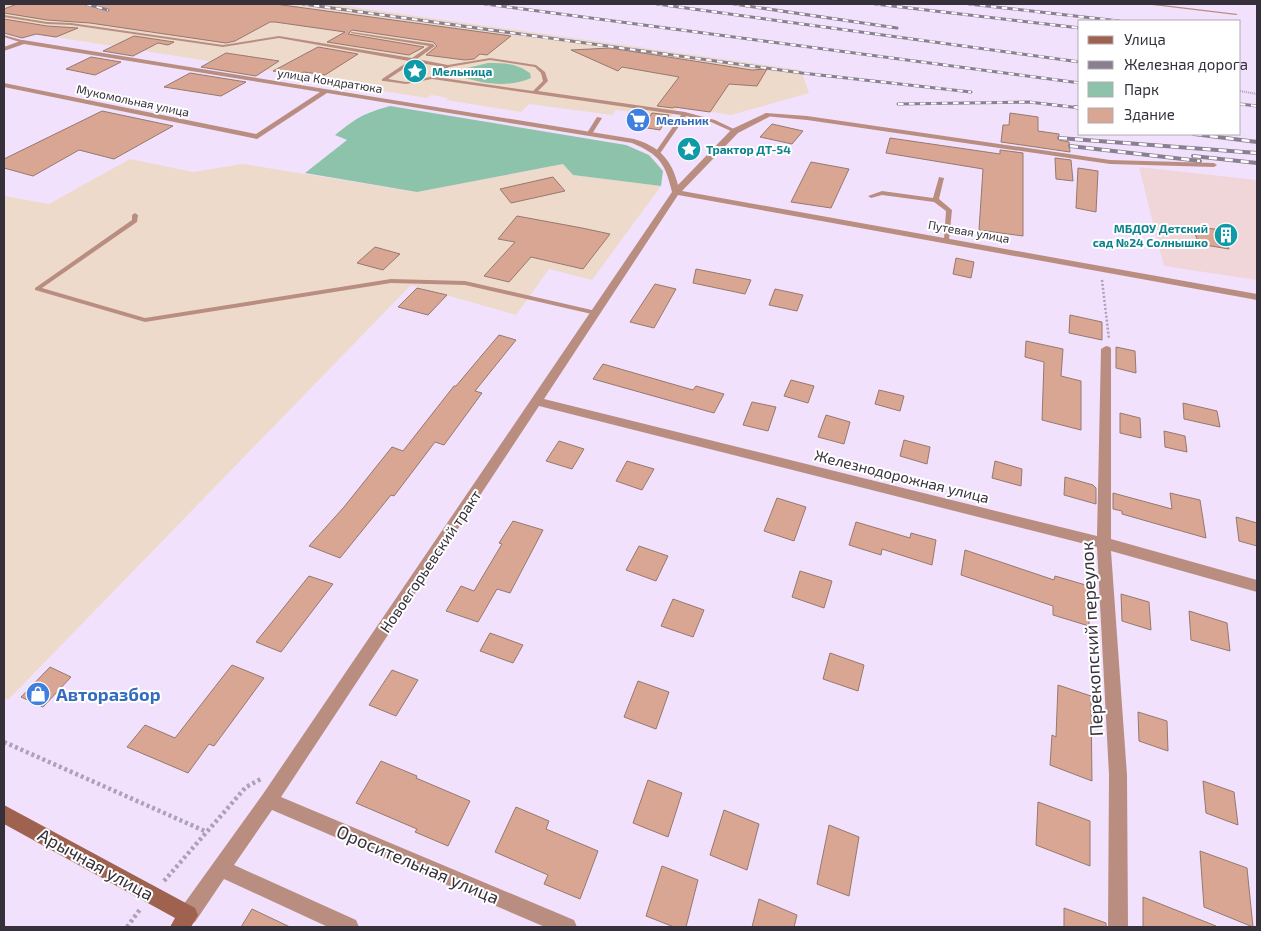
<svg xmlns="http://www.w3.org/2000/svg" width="1261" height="931" viewBox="0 0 1261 931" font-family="'Exo 2',sans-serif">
<rect width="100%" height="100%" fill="#f1e1fd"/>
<path fill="#eedacb" d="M4 4H331L801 70 809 93 731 115 678 107 671 117 616 110 612 115 529 104 521 112 446 100 448 98 431 95 427 98 319 81 324 75 304 72 298 75 4 29Z
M130 159 193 172 243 164 417 192 563 164 573 175 661 186 592 280 549 269 516 315 411 285 8 700 4 698V196L49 204Z"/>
<path fill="#f1d6d9" d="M1139 167 1257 180V280L1164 266Z"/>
<path fill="#8ec3ab" d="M488 63C505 63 516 63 530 73L531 78C509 88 482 84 460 76L463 69Z
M390 106 626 145 649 155 663 171 661 186 573 175 563 164 417 192 305 173 347 140 335 135C358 117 362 114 390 106Z"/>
<path fill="#d9a694" stroke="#96786d" d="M17 4H275L511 36 487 55 480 54 474 59 465 60 426 55 437 46 433 42 352 30 348 34 424 47 409 55 327 42 345 32 275 22H270L235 41 226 43 90 23 47 20 4 13V9Z
M4 19 47 26 78 28 56 37 36 34 22 38 4 33Z
M134 36 174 42 168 45 158 43 133 56 103 51Z
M318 47 358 54 325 75 304 72 298 75 273 71Z
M610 48 752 70 767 69 757 86 729 84 710 112 674 107 673 108 657 106 679 77 622 67 618 71 571 50Z
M226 53 279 61 256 76 201 67Z
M91 57 121 62 95 75 66 69Z
M190 73 246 82 221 96 164 87Z
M102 111 173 126 114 159 79 150 33 176 4 168V159Z
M652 113 669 115 660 130 641 127Z
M1010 113 1038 117V131L1059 134V140L1069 142 1070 152 1001 142 1003 125H1009Z
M772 124 803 131 792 144 760 137Z
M890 138 1000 154V150L1023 153V236L979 230 983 169 886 153Z
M1055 158 1071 160 1073 181 1056 179Z
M811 162 849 169 831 208 791 202Z
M1078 168 1098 171 1096 212 1076 208Z
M553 177 565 191 511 203 500 189Z
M517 216 582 228 610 234 583 269 531 257 509 282 484 276 515 242 498 239Z
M1192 226 1221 230 1229 249 1199 244Z
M375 247 400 254 383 270 357 263Z
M956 258 974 262 971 278 953 274Z
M696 269 751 280 745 294 693 283Z
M655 284 676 289 654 328 630 322Z
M417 288 447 295 428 315 398 307Z
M775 289 803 295 797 311 769 305Z
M1070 315 1102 322V340L1069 333Z
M499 335 516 340 475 391 482 393 444 445 435 442 394 496 391 495 340 558 309 546 344 507 392 447 403 451 454 386H456Z
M1026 341 1063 349 1061 376 1081 381V430L1042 420 1044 362 1025 357Z
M1116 347 1135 351 1136 373 1116 368Z
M603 364 693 390 696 386 724 394 714 413 593 379Z
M791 380 814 386 808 403 784 396Z
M879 390 904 396 900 411 875 404Z
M752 402 776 407 768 431 743 425Z
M1183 403 1217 411 1220 427 1184 419Z
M1120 413 1140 418 1141 438 1120 433Z
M826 415 850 422 844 444 818 437Z
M1164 431 1185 436 1187 452 1165 447Z
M904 440 930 447 927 464 900 456Z
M559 441 584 449 572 469 546 461Z
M627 461 654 469 642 490 616 481Z
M995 461 1022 469 1021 486 992 478Z
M1065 477 1093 485 1096 488V504L1064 495Z
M1113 493 1172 509 1170 493 1200 500 1206 538 1122 514V511L1113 509Z
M777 498 806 507 794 541 764 531Z
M1236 517 1257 523V546L1239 541Z
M513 521 543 530 510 593 497 589 478 622 446 611 461 586 474 591 502 544 499 543Z
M856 522 910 538 911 533 936 540 932 565 882 549 881 555 849 545Z
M639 546 668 556 656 581 626 570Z
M965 550 1054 580 1055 576 1089 586V626L1053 615V606L961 575Z
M800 571 832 581 824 608 792 597Z
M309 576 333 584 281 652 256 642Z
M1121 594 1149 602 1151 630 1122 621Z
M673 599 704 610 693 637 661 626Z
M1189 611 1227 623 1230 651 1191 640Z
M490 633 523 645 513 663 480 651Z
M830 653 864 665 858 691 823 679Z
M232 665 264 678 214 746 209 744 188 773 127 747 145 725 175 738Z
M50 667 71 677 43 707 21 697Z
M392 670 418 680 396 716 369 705Z
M638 681 669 692 656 729 624 717Z
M1058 685 1091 696 1092 781 1050 765 1052 735 1056 737Z
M1138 712 1167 721 1168 751 1139 741Z
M381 761 417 776 416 778 470 801 448 846 415 832 417 829 356 803Z
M648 780 682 793 668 837 633 823Z
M1203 781 1234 792 1238 825 1206 813Z
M1038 802 1090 821V866L1036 845Z
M516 807 549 821 546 829 598 851 580 899 544 884 548 875 495 852Z
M724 810 759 824 747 870 710 855Z
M829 825 859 837 849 896 817 884Z
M1200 851 1247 868 1253 927 1204 907Z
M662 866 698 880 686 927H674L646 916Z
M1143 897 1216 926V927H1143Z
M759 899 797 915 794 927H752Z
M1064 908 1106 923V927H1064Z
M252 909 290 927H241Z"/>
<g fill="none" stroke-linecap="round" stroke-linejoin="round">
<path stroke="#ada1b7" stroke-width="2" stroke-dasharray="1 1" stroke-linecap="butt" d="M1240 91 1257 94"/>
<path stroke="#ada1b7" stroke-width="2.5" stroke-dasharray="2 2" stroke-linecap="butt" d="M1102 280 1109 339"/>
<path stroke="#ada1b7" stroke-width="4.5" stroke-dasharray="3 3" stroke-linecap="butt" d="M4 742 207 832
M164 881 246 787 261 779
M127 927 141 908"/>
<path fill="#b98e80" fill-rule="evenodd" d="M1144 4H1155L1238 14 1236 15Z
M4 15 47 22 71 23 223 45 279 36 412 58 429 46 350 33 352 32 433 44 435 46 417 59 448 65 490 58 536 65 545 72 548 81 538 91 685 112 715 120 738 131 733 132 711 122 686 116 659 155 657 156 654 154 681 115 432 79 406 84 384 81H382V79L409 61 279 38 223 47 71 25 47 24 4 17ZM490 60 535 67 541 73 543 81 533 91 436 77 449 67ZM414 62 444 67 430 77 406 82 388 79Z
M4 35 25 41V42L23 43 4 37Z
M766 113 807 116 1110 160 1214 163 1217 165 1214 167 1110 164 807 120 764 116 763 115Z
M597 117 602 118 592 134H588L587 133Z
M939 177 944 178 939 199 952 210 949 240 947 241 944 239 946 211 934 202 882 195 871 198 868 196 882 191 933 198Z
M135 213 138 215 137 222 42 288 145 318 391 279 465 281 596 311 600 313 596 315 465 285 391 283 145 322 35 290V288L132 220V215Z"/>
<path fill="#b98e80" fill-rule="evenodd" d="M23 40 634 139C659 146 672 160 678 185L732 129 766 113 770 115 769 117 738 133 682 191 1257 294V300L678 195 544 399 1097 536 1101 349 1106 346 1110 347 1111 349V539L1257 580V592L1111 551 1127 775 1128 927H1108L1109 775 1097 547 539 406 281 797 574 920 577 927H545L272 810 234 865 356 920 359 927H328L224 879 195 922 188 925 181 922 178 915 181 908 263 794 672 192C665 163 660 155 632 143L327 93 257 139 4 87V83L256 134 320 92 24 44 4 51V47Z"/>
<path fill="#9f624e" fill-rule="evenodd" d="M4 805 195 908 198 915 191 927H170L175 918 4 824Z"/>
<g stroke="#897f91" stroke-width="3">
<path id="rail-far1" d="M86 4 108 10
M303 4 802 73 971 92
M485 4 1080 83
M657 4 1080 62
M734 4 897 28
M875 4 1080 28
M969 4 1119 21
M898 104 1029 102 1080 108
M1240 104 1257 106"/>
</g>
<g stroke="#897f91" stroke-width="4">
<path id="rail" d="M1075 107 1080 108
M1194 134 1257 142
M1059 138 1257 153
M1070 146 1200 161
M1193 156 1257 163"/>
</g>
<use href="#rail-far1" stroke="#fff" stroke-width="2" stroke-dasharray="5.5" stroke-linecap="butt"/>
<use href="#rail" stroke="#fff" stroke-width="2.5" stroke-dasharray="8" stroke-linecap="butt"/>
</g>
<defs>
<g id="sight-disc" transform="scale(1.25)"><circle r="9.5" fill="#0f9aa8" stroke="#fff"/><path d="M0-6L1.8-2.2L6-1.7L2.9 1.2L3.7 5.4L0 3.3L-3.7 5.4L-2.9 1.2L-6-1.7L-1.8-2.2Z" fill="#fff"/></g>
<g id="supermarket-disc" transform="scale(1.25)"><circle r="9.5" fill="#3f7fe0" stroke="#fff"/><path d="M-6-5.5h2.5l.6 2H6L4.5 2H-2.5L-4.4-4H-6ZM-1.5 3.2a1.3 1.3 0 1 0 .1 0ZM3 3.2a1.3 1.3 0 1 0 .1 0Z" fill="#fff"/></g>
<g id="building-disc" transform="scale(1.25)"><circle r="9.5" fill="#0f9aa8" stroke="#fff"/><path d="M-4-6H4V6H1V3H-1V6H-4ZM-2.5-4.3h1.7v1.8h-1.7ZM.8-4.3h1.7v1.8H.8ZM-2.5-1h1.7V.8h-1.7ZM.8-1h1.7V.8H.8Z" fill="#fff"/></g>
<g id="shop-disc" transform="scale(1.25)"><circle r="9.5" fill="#3f7fe0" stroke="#fff"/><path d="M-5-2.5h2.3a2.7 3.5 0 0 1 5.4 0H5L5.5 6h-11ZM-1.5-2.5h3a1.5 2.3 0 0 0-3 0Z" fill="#fff"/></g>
</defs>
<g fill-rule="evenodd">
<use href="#sight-disc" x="415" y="71"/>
<use href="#supermarket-disc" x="638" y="120"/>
<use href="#sight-disc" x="689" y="149"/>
<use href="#building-disc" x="1226" y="235"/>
<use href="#shop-disc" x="38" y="694"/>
</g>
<g text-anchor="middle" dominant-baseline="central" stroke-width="4" stroke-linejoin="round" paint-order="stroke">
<g font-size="12" font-weight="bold" fill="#0d838f" stroke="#fff" text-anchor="start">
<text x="432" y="71">Мельница</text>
<text x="706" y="149">Трактор ДТ-54</text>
<text x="1208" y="228" text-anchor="end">МБДОУ Детский<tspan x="1208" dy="14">сад №24 Солнышко</tspan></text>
</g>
<g font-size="12" fill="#36303b" stroke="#fff">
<text transform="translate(330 80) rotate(9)">улица Кондратюка</text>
<text transform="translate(133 100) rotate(12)">Мукомольная улица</text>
<text transform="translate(969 231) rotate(10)">Путевая улица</text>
</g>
<g font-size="12" font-weight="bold" fill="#366cbe" stroke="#fff" text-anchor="start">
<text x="656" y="120">Мельник</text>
</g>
<g font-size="15" fill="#36303b" stroke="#fff">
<text transform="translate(902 476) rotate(14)">Железнодорожная улица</text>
<text transform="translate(430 561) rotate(-56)">Новоегорьевский тракт</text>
</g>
<g font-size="18" fill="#36303b" stroke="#fff">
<text transform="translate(1091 639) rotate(-93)">Перекопский переулок</text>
<text transform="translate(96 864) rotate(29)">Арычная улица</text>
<text transform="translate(418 864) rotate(23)">Оросительная улица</text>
</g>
<g font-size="18" font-weight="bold" fill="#366cbe" stroke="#fff" text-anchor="start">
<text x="56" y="694">Авторазбор</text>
</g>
</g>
<rect width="1261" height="931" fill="none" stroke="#36303b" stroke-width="10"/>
<rect x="1078" y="20" width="162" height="115" fill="#ffffff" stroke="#afacb1"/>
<rect x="1088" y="36" width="25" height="8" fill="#9f624e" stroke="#afacb1"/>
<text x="1124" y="45" font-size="15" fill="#36303b">Улица</text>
<rect x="1088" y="61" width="25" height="8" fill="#897f91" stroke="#afacb1"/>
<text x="1124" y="70" font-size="15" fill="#36303b">Железная дорога</text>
<rect x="1088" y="82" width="25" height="15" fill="#8ec3ab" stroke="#afacb1"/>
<text x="1124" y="95" font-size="15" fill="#36303b">Парк</text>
<rect x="1088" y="108" width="25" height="15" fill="#d9a694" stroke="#afacb1"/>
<text x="1124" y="120" font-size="15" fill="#36303b">Здание</text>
</svg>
